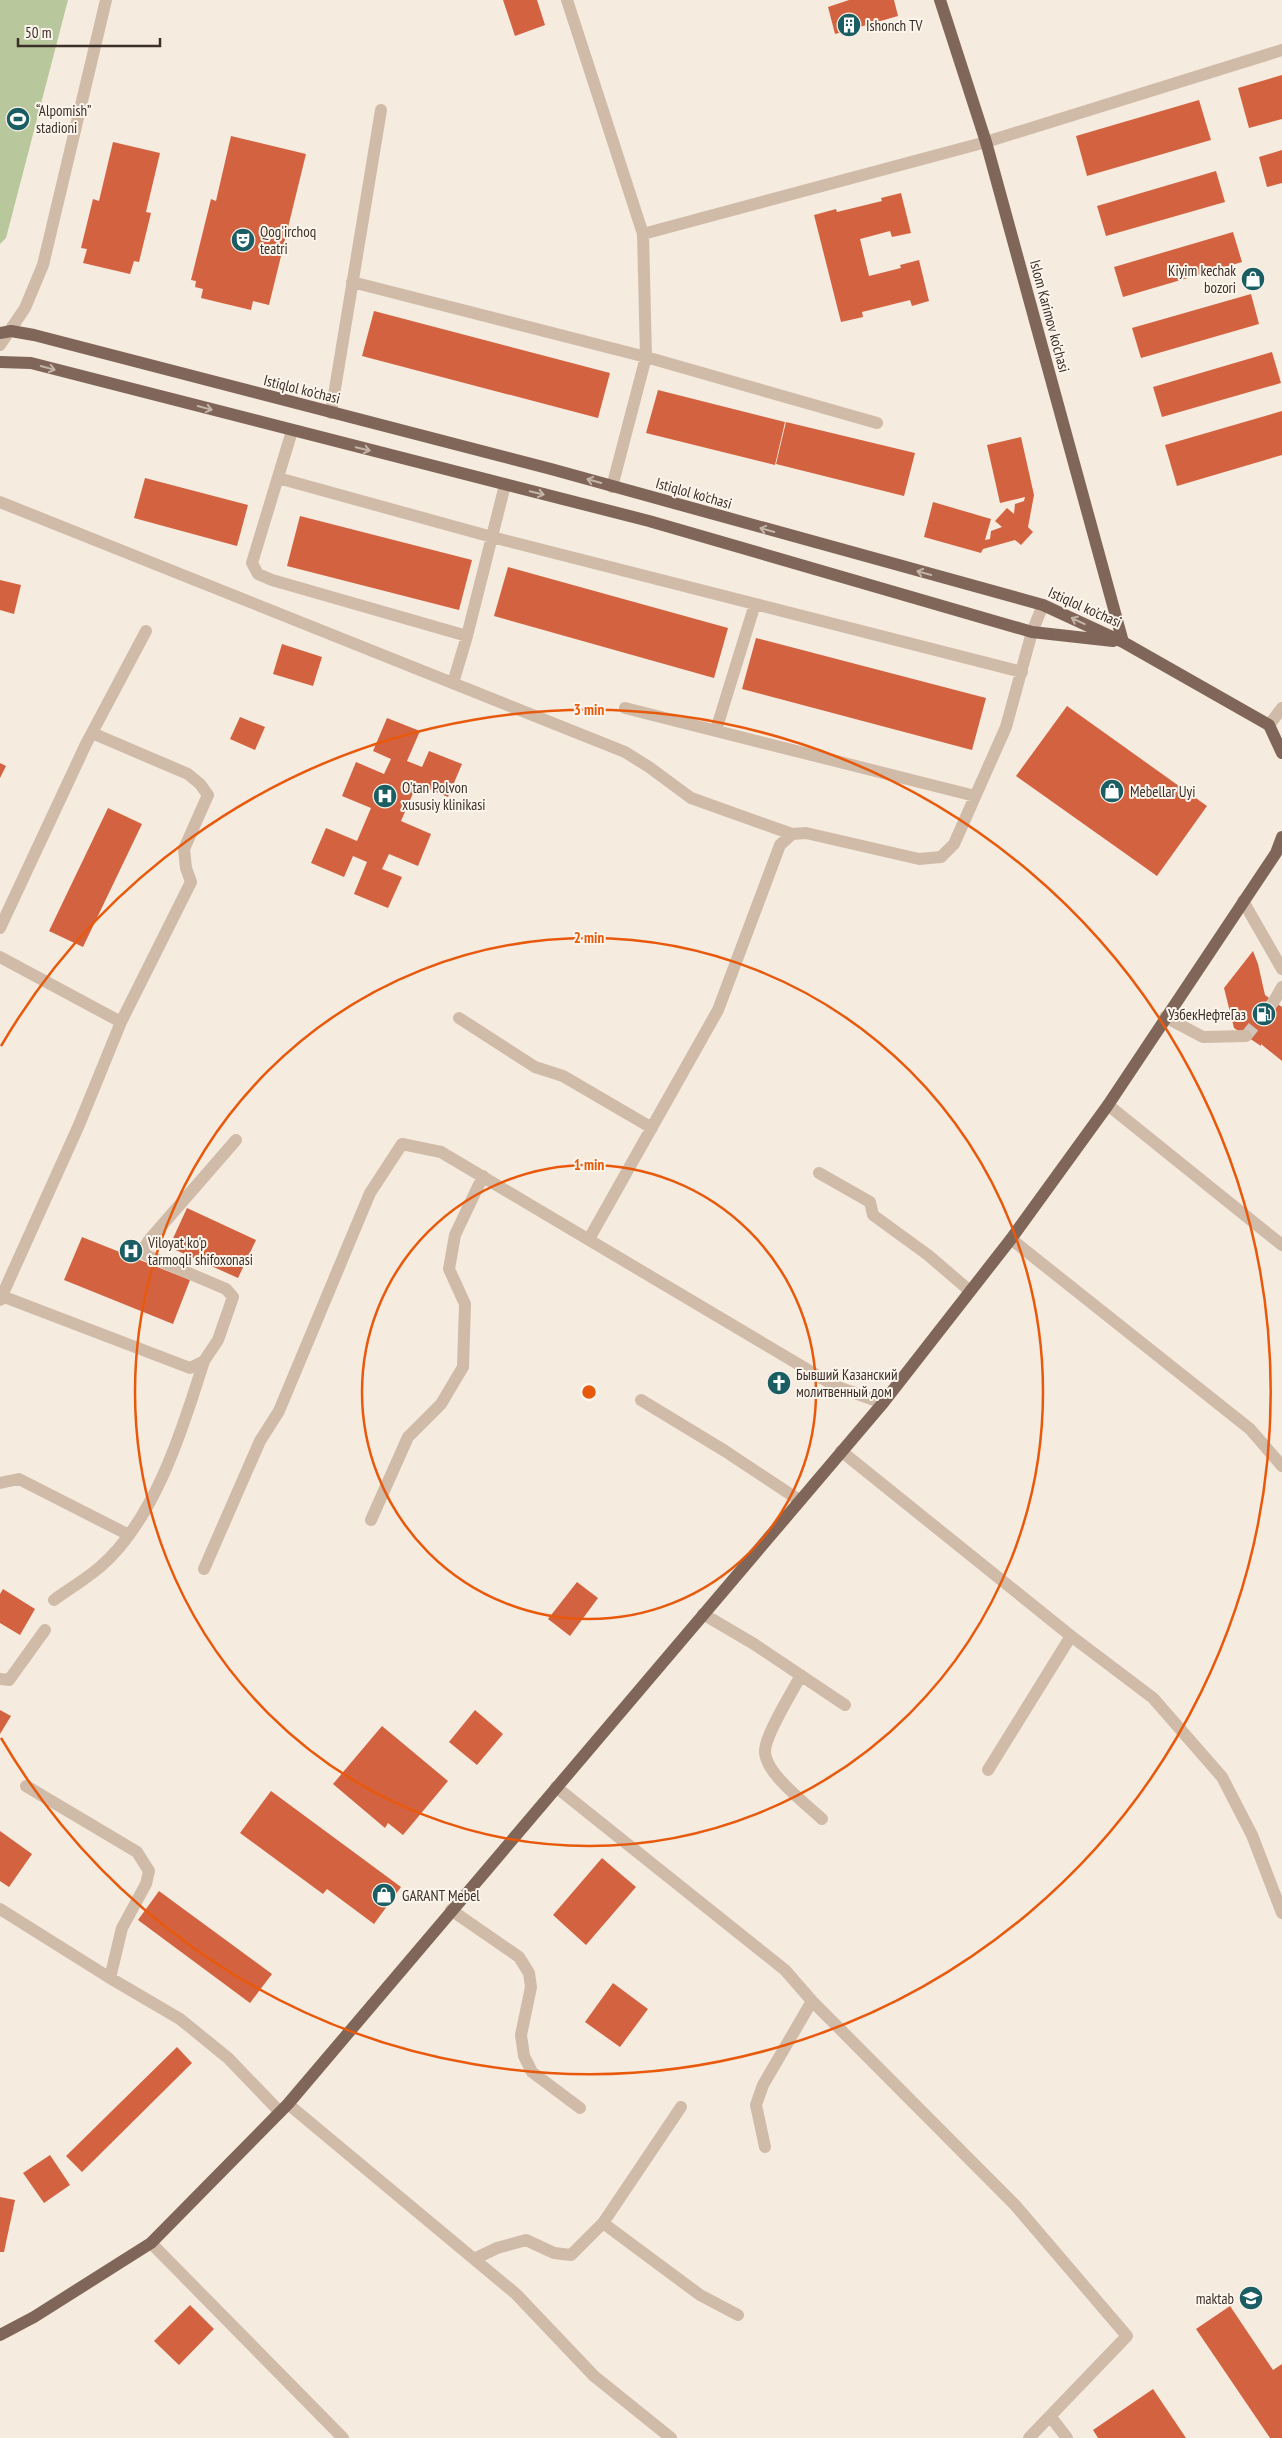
<svg xmlns="http://www.w3.org/2000/svg" width="1282" height="2438" viewBox="0 0 1282 2438" font-family="'PT Sans Narrow',sans-serif">
<rect width="100%" height="100%" fill="#f6ebdf"/>
<path fill="#b9c79d" d="M0 0H68L6 238 0 244Z"/>
<path fill="#d36340" d="M503 0H537L545 25 515 36Z
M849 0H894L898 16 835 34 828 7Z
M1282 75V119L1249 128 1238 88Z
M1199 100 1211 140 1087 176 1076 136Z
M231 136 306 154 269 305 253 301 251 310 201 298 203 289 195 287 196 281 191 280 211 199 216 201Z
M113 142 160 153 146 212 151 213 139 262 134 261 130 274 83 263 87 249 81 248 93 199 99 201Z
M1282 150V183L1267 187 1259 157Z
M1216 171 1225 202 1106 236 1097 206Z
M901 193 911 233 892 237 890 231 860 239 869 276 901 268 900 265 919 260 929 301 912 306 910 300 862 312 863 317 841 322 814 215 836 209 837 212 882 201 881 198Z
M1233 232 1242 262 1123 297 1114 267Z
M1251 294 1259 324 1141 358 1132 328Z
M374 311 610 373 598 418 362 356Z
M1272 352 1281 383 1162 417 1153 387Z
M658 390 785 422 775 465 646 433Z
M1282 411V455L1177 486 1165 445Z
M786 422 915 453 904 496 776 464Z
M1021 437 1034 495 1028 527 1033 532 1021 545 1015 540 983 549 981 553 924 537 933 502 991 519 985 540 990 539 991 531 1002 527 995 521 1007 508 1014 514 1015 504 1024 501 1025 497 1000 503 987 445Z
M145 478 248 505 237 546 134 518Z
M300 516 472 560 459 610 287 566Z
M508 567 728 628 714 678 494 616Z
M0 580 21 585 14 614 0 610Z
M756 638 986 698 972 750 742 689Z
M282 644 322 657 313 686 273 674Z
M1067 706 1207 806 1157 876 1016 776Z
M240 717 265 727 255 750 230 739Z
M387 718 420 731 407 761 422 767 429 751 462 764 448 797 417 784 401 821 431 834 418 866 389 854 382 869 402 877 388 908 354 894 367 862 353 856 344 877 311 863 326 828 357 841 371 808 342 796 356 762 384 774 391 759 373 751Z
M0 763 6 766 0 778Z
M108 808 142 824 83 947 49 931Z
M1253 951 1258 964 1265 995 1282 1007V1061L1261 1044V1046L1234 1028 1224 988Z
M187 1208 256 1240 238 1278 169 1247Z
M82 1237 190 1280 173 1324 64 1280Z
M577 1582 598 1598 570 1636 548 1619Z
M3 1589 35 1609 20 1635 0 1623V1594Z
M0 1710 11 1716 0 1734Z
M475 1710 503 1734 477 1765 449 1742Z
M382 1726 448 1781 403 1835 388 1823 385 1828 333 1784Z
M271 1791 401 1887 374 1924 327 1889 323 1894 240 1833Z
M0 1831 32 1854 9 1887 0 1881Z
M602 1858 636 1887 586 1945 553 1915Z
M159 1891 272 1974 250 2003 138 1920Z
M613 1983 648 2009 620 2047 585 2022Z
M177 2047 192 2063 82 2172 66 2156Z
M50 2155 70 2185 44 2203 23 2173Z
M0 2197 15 2200 4 2252H0Z
M190 2305 214 2329 179 2365 154 2341Z
M1230 2306 1273 2370 1282 2364V2438H1270L1196 2329Z
M1153 2389 1186 2438H1098L1093 2430Z"/>
<g fill="none" stroke-linecap="round" stroke-linejoin="round">
<path stroke="#d1c5bb" stroke-width="12" stroke-dasharray="12 6" stroke-linecap="butt" d="M1246 1036 1274 1001"/>
<path stroke="#d0bba9" stroke-width="12" d="M567 0 643 234 646 357 612 487
M643 234 986 142 1282 50
M352 282 646 357 877 423
M0 345 25 308 43 265 106 0
M331 413 381 110
M292 431 252 563 258 574 272 580 467 636
M278 478 492 537 1022 672
M0 502 625 752 649 767 691 798 792 834 806 833 919 859 941 857 954 844 1006 727 1032 632 1043 605
M453 683 467 636 505 485
M625 708 975 796
M1269 725 1282 708
M716 730 755 604
M1243 901 1282 969
M0 928 86 744 146 631
M0 957 121 1022
M1274 1001 1282 987
M1165 1017 1203 1037 1246 1036
M459 1018 535 1067 563 1076 652 1128
M1108 1105 1282 1245
M819 1173 870 1202 873 1215 928 1255 970 1291
M589 1239 718 1010 780 845 792 834
M1011 1239 1250 1429 1282 1466
M2 1296 190 1368 204 1361 218 1340 233 1297 226 1289 146 1255 143 1249 150 1239 236 1140
M0 1300 79 1125 121 1022 191 882 186 868 184 849 208 795 200 784 188 774 92 733
M641 1400 725 1451 799 1500
M841 1451 1071 1636 1153 1698 1222 1777 1252 1835 1282 1913
M0 1483 19 1479 129 1535
M371 1520 408 1437 441 1404 463 1367 465 1304 449 1269 455 1235 483 1176
M204 1569 260 1441 279 1411 370 1193 402 1144 441 1152 835 1386 883 1403
M54 1600C69 1589 86 1579 100 1567 155 1520 183 1428 204 1361
M703 1614 754 1644 845 1705
M801 1675C793 1691 764 1736 765 1752 766 1774 806 1804 822 1819
M0 1679 9 1680 45 1630
M988 1770 1071 1636
M26 1786 137 1852 149 1871 146 1884 122 1928 110 1978
M556 1787 785 1970 812 2001 1015 2205 1127 2336 1029 2438
M0 1909 110 1978 180 2019 228 2058 280 2112
M451 1910 519 1957 529 1973 531 1987 521 2035 524 2056 532 2072 580 2108
M288 2104 516 2294 594 2376 671 2438
M765 2147 756 2105 763 2085 812 2001
M603 2223 700 2295 738 2315
M151 2243 343 2438
M474 2259 497 2248 526 2240 554 2253 571 2255 603 2223 681 2107
M1050 2416 1067 2438"/>
<path stroke="#806659" stroke-width="12" d="M940 0 986 142 1123 642
M0 333 11 331 34 335 551 469 1043 605 1123 642 1269 725 1282 753
M0 362 31 363 649 521 1032 632 1113 641
M0 2335 34 2317 151 2243 288 2104 883 1403 1011 1239 1108 1105 1276 853 1282 837"/>
</g>
<defs><path id="oneway-shaft" d="M-6 0H5M1.5-3L5.5 0L1.5 3" fill="none" stroke-width="1.6" stroke-linecap="round" stroke-linejoin="round" transform="scale(1.25)"/></defs>
<g stroke="#c4b5aa">
<use href="#oneway-shaft" transform="translate(48 368) rotate(15)"/>
<use href="#oneway-shaft" transform="translate(205 408) rotate(15)"/>
<use href="#oneway-shaft" transform="translate(363 449) rotate(14)"/>
<use href="#oneway-shaft" transform="translate(594 481) rotate(-164)"/>
<use href="#oneway-shaft" transform="translate(537 493) rotate(14)"/>
<use href="#oneway-shaft" transform="translate(767 530) rotate(-164)"/>
<use href="#oneway-shaft" transform="translate(924 573) rotate(-165)"/>
<use href="#oneway-shaft" transform="translate(1078 621) rotate(-155)"/>
</g>
<g fill="none" stroke="#e8590c" stroke-width="2.5">
<circle cx="589" cy="1392" r="227"/>
<circle cx="589" cy="1392" r="454"/>
<path d="M1 1046A682 682 0 1 1 1 1738"/>
</g>
<defs>
<g id="building-disc" transform="scale(1.25)"><circle r="9.5" fill="#1a5e63" stroke="#fcf5ec"/><path d="M-4-6H4V6H1V3H-1V6H-4ZM-2.5-4.3h1.7v1.8h-1.7ZM.8-4.3h1.7v1.8H.8ZM-2.5-1h1.7V.8h-1.7ZM.8-1h1.7V.8H.8Z" fill="#fff"/></g>
<g id="stadium-disc" transform="scale(1.25)"><circle r="9.5" fill="#1a5e63" stroke="#fcf5ec"/><path d="M0-5a6.5 5 0 1 0 0 10a6.5 5 0 1 0 0-10ZM-3.5-1.8h7v3.6h-7Z" fill="#fff"/></g>
<g id="theatre-disc" transform="scale(1.25)"><circle r="9.5" fill="#1a5e63" stroke="#fcf5ec"/><path d="M-5-5.5Q0-4 5-5.5V0Q5 5 0 6Q-5 5-5 0ZM-3.3-2.5H-1v1.5H-3.3ZM1-2.5H3.3v1.5H1ZM-2.8 1Q0 5.5 2.8 1Z" fill="#fff"/></g>
<g id="shop-disc" transform="scale(1.25)"><circle r="9.5" fill="#1a5e63" stroke="#fcf5ec"/><path d="M-5-2.5h2.3a2.7 3.5 0 0 1 5.4 0H5L5.5 6h-11ZM-1.5-2.5h3a1.5 2.3 0 0 0-3 0Z" fill="#fff"/></g>
<g id="hospital-disc" transform="scale(1.25)"><circle r="9.5" fill="#1a5e63" stroke="#fcf5ec"/><path d="M-5-5h3v3.5h4V-5h3V5h-3V1.5h-4V5h-3Z" fill="#fff"/></g>
<g id="fuel-disc" transform="scale(1.25)"><circle r="9.5" fill="#1a5e63" stroke="#fcf5ec"/><path d="M-5.5-6h7V0h2V4h1.3V-2.5L3-4.5l.8-.8L6-3V5H2.5V1h-1V6h-7ZM-4.2-4.7v3.2H.2V-4.7Z" fill="#fff"/></g>
<g id="church-disc" transform="scale(1.25)"><circle r="9.5" fill="#1a5e63" stroke="#fcf5ec"/><path d="M-1.2-6h2.4v3.5h3.3v2.4h-3.3V6h-2.4V-.1h-3.3v-2.4h3.3Z" fill="#fff"/></g>
<g id="school-disc" transform="scale(1.25)"><circle r="9.5" fill="#1a5e63" stroke="#fcf5ec"/><path d="M0-5L7-2L0 1L-7-2ZM-4 1L0 2.5L4 1V4Q0 6-4 4Z" fill="#fff"/></g>
</defs>
<g fill-rule="evenodd">
<use href="#building-disc" x="849" y="25"/>
<use href="#stadium-disc" x="18" y="119"/>
<use href="#theatre-disc" x="243" y="240"/>
<use href="#shop-disc" x="1253" y="279"/>
<use href="#shop-disc" x="1112" y="791"/>
<use href="#hospital-disc" x="385" y="796"/>
<use href="#fuel-disc" x="1264" y="1014"/>
<use href="#hospital-disc" x="131" y="1251"/>
<use href="#church-disc" x="779" y="1383"/>
<use href="#shop-disc" x="384" y="1895"/>
<use href="#school-disc" x="1251" y="2298"/>
</g>
<g text-anchor="middle" dominant-baseline="central" stroke-width="4" stroke-linejoin="round" paint-order="stroke">
<g font-size="15" fill="#3c2f29" stroke="#fcf5ec" text-anchor="start">
<text x="866" y="25">Ishonch TV</text>
<text x="36" y="110">“Alpomish”<tspan x="36" dy="17">stadioni</tspan></text>
<text x="260" y="231">Qog'irchoq<tspan x="260" dy="17">teatri</tspan></text>
<text x="1236" y="270" text-anchor="end">Kiyim kechak<tspan x="1236" dy="17">bozori</tspan></text>
<text x="402" y="787">O'tan Polvon<tspan x="402" dy="17">xususiy klinikasi</tspan></text>
<text x="1130" y="791">Mebellar Uyi</text>
<text x="1246" y="1014" text-anchor="end">УзбекНефтеГаз</text>
<text x="148" y="1242">Viloyat ko'p<tspan x="148" dy="17">tarmoqli shifoxonasi</tspan></text>
<text x="796" y="1374">Бывший Казанский<tspan x="796" dy="17">молитвенный дом</tspan></text>
<text x="402" y="1895">GARANT Mebel</text>
<text x="1234" y="2298" text-anchor="end">maktab</text>
</g>
<g font-size="15" fill="#3c2f29" stroke="#fcf5ec">
<text transform="translate(1050 316) rotate(75)">Islom Karimov ko'chasi</text>
<text transform="translate(302 389) rotate(14)">Istiqlol ko'chasi</text>
<text transform="translate(694 493) rotate(16)">Istiqlol ko'chasi</text>
<text transform="translate(1085 607) rotate(24)">Istiqlol ko'chasi</text>
</g>
</g>
<circle cx="589" cy="1392" r="8" fill="#e8590c" stroke="#fcf5ec" stroke-width="2.5"/>
<g font-size="15" text-anchor="middle" font-weight="bold" fill="#e8590c" stroke="#fcf5ec" stroke-width="4" stroke-linejoin="round" paint-order="stroke">
<text x="589" y="715">3 min</text>
<text x="589" y="943">2 min</text>
<text x="589" y="1170">1 min</text>
</g>
<path d="M18 38v8h142v-8" fill="none" stroke="#3c2f29" stroke-width="2.5"/>
<text x="25" y="38" font-size="15" fill="#3c2f29" stroke="#fcf5ec" stroke-width="4" paint-order="stroke">50 m</text>
</svg>
